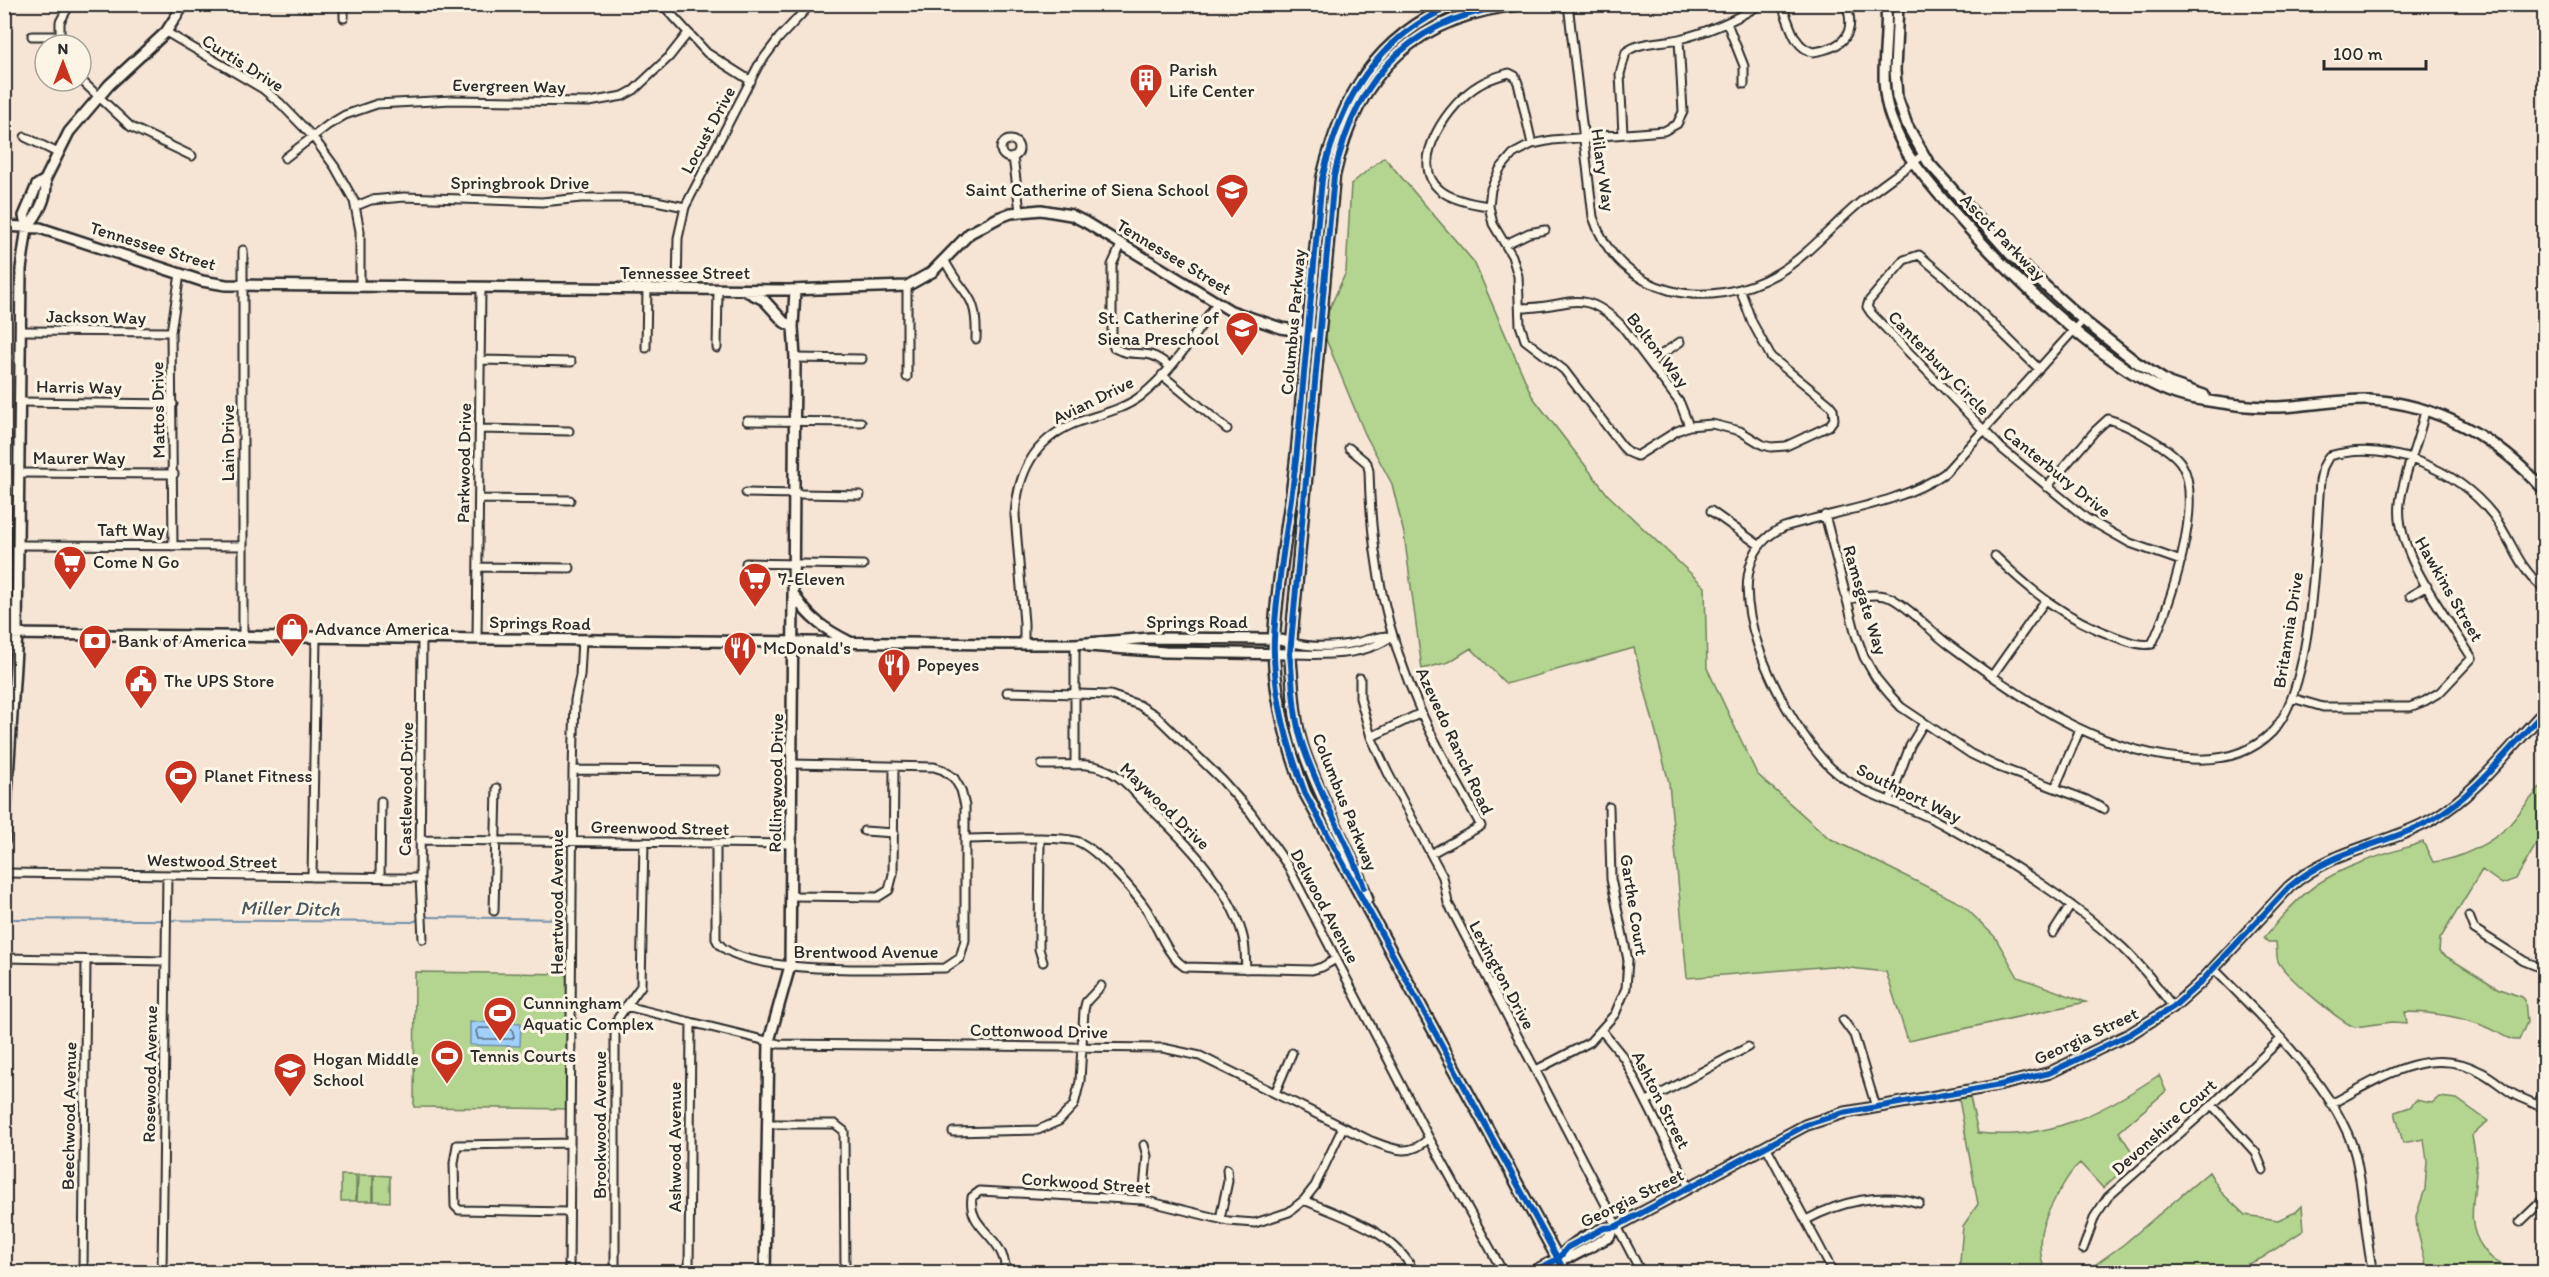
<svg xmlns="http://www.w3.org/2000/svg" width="2549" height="1277" viewBox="0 0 2549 1277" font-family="Itim,sans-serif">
<rect width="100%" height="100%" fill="#f6e5d5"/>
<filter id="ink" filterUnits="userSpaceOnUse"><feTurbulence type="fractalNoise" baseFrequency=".0167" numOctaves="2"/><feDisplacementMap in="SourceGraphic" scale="12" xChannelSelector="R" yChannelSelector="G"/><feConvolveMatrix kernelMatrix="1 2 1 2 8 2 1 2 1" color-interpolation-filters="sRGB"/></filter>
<g filter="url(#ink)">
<path fill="#b3d58f" stroke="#6f805d" stroke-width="1.5" d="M1384 157 1474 262 1532 396 1608 495 1705 587 1707 668 1757 774 1829 838 1962 904 1995 937 2018 977 2086 1002 1908 1041 1886 972 1832 966 1687 978 1669 783 1634 648 1506 684 1471 648 1449 662 1422 669 1404 534 1392 484 1365 434 1321 327 1346 272 1351 184Z
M2544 784V831L2516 879 2502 884 2482 870 2440 939 2439 952 2499 989 2522 997 2525 1000 2527 1022 2519 1040C2508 1041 2499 1032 2489 1028 2462 1017 2434 1012 2405 1012L2407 1023 2392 1022 2355 1027C2341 1023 2283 974 2278 961 2276 956 2277 948 2276 942H2268L2264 938C2279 919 2303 892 2324 880 2354 862 2390 853 2423 842L2433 862C2458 860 2495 842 2511 823 2522 810 2532 795 2544 784Z
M415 972 572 974 571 1109 414 1107Z
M2159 1075 2166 1091 2119 1132 2136 1158 2103 1188 2080 1163C2067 1174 2043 1217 2041 1234 2039 1248 2041 1260 2045 1272H1959L1963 1226 1978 1204 1959 1099 1970 1097 1978 1133C2048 1141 2102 1113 2159 1075Z
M2439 1097 2457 1099 2488 1121 2472 1136C2474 1146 2476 1158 2476 1168 2476 1197 2464 1223 2483 1248 2490 1258 2497 1264 2509 1266 2520 1269 2534 1269 2544 1262V1272H2428L2417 1229 2416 1216 2425 1189 2427 1161 2424 1139 2403 1143 2395 1112 2410 1107 2416 1100 2432 1103Z
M2209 1172 2222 1193 2245 1215 2278 1220 2296 1212 2302 1206 2304 1230 2262 1258 2229 1272H2085L2124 1244Z
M341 1175H356V1201H341Z
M358 1175H373V1201H357Z
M374 1175 390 1176V1202L374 1201Z"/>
<path fill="#9fd1fc" stroke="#718fa8" stroke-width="1.5" d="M470 1022 521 1023 520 1046 470 1045Z"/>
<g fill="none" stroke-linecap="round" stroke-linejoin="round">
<path stroke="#596d7f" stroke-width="1.5" d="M479 1028 512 1029 514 1037 512 1039H478L476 1031Z"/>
<path stroke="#718fa8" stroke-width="2" d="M425 917 563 919
M14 919 412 922 420 919"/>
<g stroke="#2b2b2b" stroke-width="11">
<path id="street" d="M662 4 707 53 751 81
M1568 4 1593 217C1620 298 1709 313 1778 273 1807 256 1831 227 1857 205 1878 187 1901 172 1923 155
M1781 4C1790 21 1792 47 1813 52 1843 48 1857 34 1846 4
M344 18V4
M1727 23 1744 66V84
M166 32 263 89 280 103 313 137 335 167 354 201 360 231V287
M32 36H59
M1679 39 1683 112 1677 124 1664 131 1552 140 1532 144 1513 154 1500 169 1491 189 1489 206 1493 224 1512 256 1518 276 1520 325 1525 340 1564 370 1622 446 1628 452 1637 456 1677 431 1689 426 1712 424 1740 431 1763 445 1771 447 1786 446 1829 426 1834 419 1833 409 1829 404 1771 357 1752 322 1740 289
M60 45V22L70 4
M81 80 131 127 192 156
M1623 134 1620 74 1626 52C1640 41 1662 43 1679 39 1709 32 1735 20 1761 4
M25 137 58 153
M1001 149a9 9 0 1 1 18 0a9 9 0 1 1-18 0Z
M1013 157 1020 211
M285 158 328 125 345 115 377 104 452 100 589 102 623 96 634 90 669 57 688 33
M356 206 371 200 404 197 542 202 581 198H624L651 200 685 207
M1489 206C1474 204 1452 200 1440 190 1406 162 1451 101 1479 85 1488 79 1499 76 1509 73L1515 76 1518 83 1532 144
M1506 244 1529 233 1545 230
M1121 245 1112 265V342L1114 348C1136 360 1145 345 1169 366
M243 250V637
M944 259C962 297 978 290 976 339
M907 286V377
M677 290 678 238 685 207 758 66 779 38 811 4
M1520 308C1570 308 1581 285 1622 326L1680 403 1689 426
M2083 320 1945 473C1901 504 1835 511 1784 527 1697 565 1786 725 1831 768 1862 797 1907 804 1944 825 2007 860 2070 899 2123 948 2142 966 2158 987 2173 1007
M21 331 171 332
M646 348 647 289
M717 348 718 290
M795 358 862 359
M480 360 571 362
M1650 362 1680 342
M2039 369 1945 277 1919 255 1904 260 1869 301 1867 307 1871 313 2001 448 2086 518 2130 543 2181 561
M1162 375 1227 429
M20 402 173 404
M747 421 861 422
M480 429 569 431
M1349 448 1367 463 1369 471C1371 559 1385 631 1421 712 1438 751 1461 788 1481 826L1432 853
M20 473 174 474
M746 493 860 495
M479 499 570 500
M1711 511 1759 545
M1825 515 1856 635 1864 657 1876 678 1890 695 1901 707 1971 754 1996 766 2087 800 2104 809
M19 545 243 546
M173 546 171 332 180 274
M1995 556C2033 593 2066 619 2116 637 2128 641 2139 646 2152 644 2170 607 2204 503 2182 465 2174 449 2126 424 2108 419L2095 431 2047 487
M746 563 863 565
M478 567 570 568
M2410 596 2427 586
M1847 600C1862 596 1877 592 1891 598 1912 609 1929 630 1948 644 2017 695 2092 750 2181 758 2215 762 2247 757 2272 732 2314 689 2315 542 2320 481L2323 467 2329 456C2387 440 2456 468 2493 515 2513 542 2515 563 2542 587
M422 638 420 878 423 939
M477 639 481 288
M1290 642C1310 648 1334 647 1355 643 1368 640 1379 635 1392 636
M1024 644V623L1015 515C1018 474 1033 441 1073 424 1096 415 1121 411 1141 396 1172 372 1194 335 1217 303
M1075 644V765
M1290 654C1322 655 1365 657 1392 636
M1992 676 2045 601
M1360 678V698L1371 737
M1007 692 1110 695 1139 705 1155 715 1222 780 1251 813 1288 866 1429 1138 1503 1272
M2292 698 2323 707H2410L2425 701 2440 692 2472 658C2447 617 2394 552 2400 503 2404 471 2419 442 2425 410
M1421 713 1371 737 1388 773 1443 877 1448 903 1641 1272
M1042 765C1063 766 1086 761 1106 770 1122 776 1135 793 1147 805 1184 840 1227 883 1242 933 1246 945 1245 957 1246 969
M573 770 716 771
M2055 788 2080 729
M1890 800 1910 746 1924 723
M864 831 894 833
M965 839C987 839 1063 835 1079 842 1099 851 1135 892 1147 910 1158 928 1167 956 1185 967L1312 970 1322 967 1336 959
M1040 839 1039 935V949L1043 962
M420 840 792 844
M716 843V939C732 978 905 968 945 968L960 958 965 940V806L961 790 954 778 943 770 934 767 792 764
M4 873 420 878
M312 877 316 637
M380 877 381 801
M792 896 878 897 889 890 893 874 894 766
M494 911 497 788
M2469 916 2474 929 2524 961 2544 969
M2053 933 2071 905
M4 958 166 961
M2214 969C2261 1016 2337 1089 2355 1154 2365 1193 2364 1234 2373 1272
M626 1006 779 1044 1163 1048 1200 1056 1369 1140C1392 1149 1410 1158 1429 1138
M1843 1020 1854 1035 1876 1107
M1602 1031 1624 1058 1689 1187
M1536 1070 1590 1042 1615 1014 1626 988 1628 960 1611 879 1609 807
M1275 1093 1292 1053
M1647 1101 1748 1047
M2331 1104C2377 1080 2428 1043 2481 1072 2493 1078 2503 1088 2515 1095 2525 1100 2535 1103 2544 1109
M2212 1105 2256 1153 2263 1170
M2538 1105 2544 1090
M767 1124H835L844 1131 845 1272
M953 1132 1038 1130 1059 1121 1074 1105 1080 1081 1084 1010 1086 1002 1101 986
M1766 1146 1833 1272
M1143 1200 1147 1156 1144 1145
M1304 1200C1345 1218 1393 1230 1414 1272
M569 1212 459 1210 455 1206 454 1163 457 1145 570 1143
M1220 1219 1228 1181 1227 1169
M1806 1220C1839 1202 1883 1191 1919 1203
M2520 1222 2544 1199
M2083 1249 2095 1216 2108 1197 2212 1105 2282 1038
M83 1272 86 960
M162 1272 167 875
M569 1272 573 770 575 700 580 676 582 640
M615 1272V1033L618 1018 641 986 644 842
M689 1272 691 1022
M1006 1272C1004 1234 967 1230 972 1197L980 1191 1143 1200 1228 1221 1255 1223 1289 1212 1304 1200 1315 1186 1343 1127
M1729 1272H1731"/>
</g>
<g stroke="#2b2b2b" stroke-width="14">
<path id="secondary" d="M1886 4C1889 43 1877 80 1891 118 1897 134 1904 150 1914 163 1964 231 2108 383 2191 398 2219 403 2250 408 2278 407 2309 406 2339 399 2369 400 2438 403 2500 440 2544 490
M1898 4 1895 70 1897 97 1907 125 1928 162 2011 255 2083 320 2136 362 2169 383 2204 395
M4 226 40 228 202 281 226 285 789 290 907 286 932 272 970 233 998 218 1011 213 1041 210 1071 215 1085 222 1231 311 1281 328 1313 333
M27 227C37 216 49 196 45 180
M746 291 764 300 784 322 793 327
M795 596C809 619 826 630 850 642
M4 634 1003 644H1075L1150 638 1274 639 1290 642
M1089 646 1165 652 1290 654
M4 841 17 634 21 269 27 227 24 216 37 185 45 180 69 132 109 85 166 32 184 4
M1558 1259C1571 1243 1594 1228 1615 1227L1806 1125 1843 1113 2000 1085 2049 1073 2130 1034 2173 1007 2200 983 2289 887C2334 848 2384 847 2433 819 2476 794 2509 748 2544 712
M765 1272 769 1041 790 966 795 358 793 327 795 290
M1532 1272 1558 1259 1573 1256 1609 1237 1615 1227"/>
</g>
<g stroke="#2b2b2b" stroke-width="15">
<path id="primary" d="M1456 4C1376 37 1341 98 1322 179 1313 269 1306 359 1297 450 1291 512 1277 575 1274 639 1272 691 1287 745 1305 793L1565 1272
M1367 898C1349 846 1319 798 1302 746 1293 716 1293 684 1290 654L1334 176C1357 71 1417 13 1525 4"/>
</g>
<use href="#street" stroke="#fcf5e5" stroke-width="7"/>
<use href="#secondary" stroke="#fcf5e5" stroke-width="9"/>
<use href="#primary" stroke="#fcf5e5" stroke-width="10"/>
<g stroke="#fcf5e5" stroke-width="10">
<path id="cycleway" d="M1456 4C1376 37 1341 98 1322 179 1313 269 1306 359 1297 450 1291 512 1277 575 1274 639 1272 691 1287 745 1305 793L1565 1272
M1364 887C1347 839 1319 795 1303 746 1293 717 1293 685 1290 654L1334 176C1357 71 1417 13 1525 4
M1532 1272 1558 1259 1568 1247 1604 1228 1615 1227 1806 1125 1843 1113 2000 1085 2049 1073 2130 1034 2173 1007 2200 983 2289 887C2334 848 2384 847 2433 819 2476 794 2509 748 2544 712"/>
</g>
<use href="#cycleway" stroke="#0057b8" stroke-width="6"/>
</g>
</g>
<defs>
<g id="building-pin" transform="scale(1.725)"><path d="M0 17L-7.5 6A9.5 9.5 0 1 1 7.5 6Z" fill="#c8321e" stroke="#fcf5e5"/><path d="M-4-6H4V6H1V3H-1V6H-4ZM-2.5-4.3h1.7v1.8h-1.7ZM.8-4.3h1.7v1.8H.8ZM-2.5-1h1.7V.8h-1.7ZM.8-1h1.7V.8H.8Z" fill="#fff"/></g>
<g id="school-pin" transform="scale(1.725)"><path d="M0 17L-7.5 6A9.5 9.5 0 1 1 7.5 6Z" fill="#c8321e" stroke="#fcf5e5"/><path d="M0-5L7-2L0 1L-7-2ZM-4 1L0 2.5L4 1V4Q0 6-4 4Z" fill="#fff"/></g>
<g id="supermarket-pin" transform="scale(1.725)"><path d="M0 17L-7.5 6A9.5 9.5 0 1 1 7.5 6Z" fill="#c8321e" stroke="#fcf5e5"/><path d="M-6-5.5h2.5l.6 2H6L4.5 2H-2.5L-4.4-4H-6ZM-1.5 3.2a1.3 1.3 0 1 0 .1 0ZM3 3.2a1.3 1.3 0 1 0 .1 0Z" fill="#fff"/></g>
<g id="shop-pin" transform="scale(1.725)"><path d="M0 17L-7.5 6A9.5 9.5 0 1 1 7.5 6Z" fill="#c8321e" stroke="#fcf5e5"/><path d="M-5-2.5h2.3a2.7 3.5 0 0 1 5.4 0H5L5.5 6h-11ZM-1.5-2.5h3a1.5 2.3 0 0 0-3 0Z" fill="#fff"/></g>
<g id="bank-pin" transform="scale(1.725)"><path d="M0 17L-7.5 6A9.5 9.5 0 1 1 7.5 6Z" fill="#c8321e" stroke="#fcf5e5"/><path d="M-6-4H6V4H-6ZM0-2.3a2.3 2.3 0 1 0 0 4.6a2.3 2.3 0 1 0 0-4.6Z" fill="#fff"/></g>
<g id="restaurant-pin" transform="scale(1.725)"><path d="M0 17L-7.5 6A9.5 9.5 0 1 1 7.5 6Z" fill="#c8321e" stroke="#fcf5e5"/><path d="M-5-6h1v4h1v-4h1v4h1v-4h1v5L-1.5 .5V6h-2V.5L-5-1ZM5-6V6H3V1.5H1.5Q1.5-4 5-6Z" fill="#fff"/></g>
<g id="civic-pin" transform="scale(1.725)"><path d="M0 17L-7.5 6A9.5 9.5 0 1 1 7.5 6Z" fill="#c8321e" stroke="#fcf5e5"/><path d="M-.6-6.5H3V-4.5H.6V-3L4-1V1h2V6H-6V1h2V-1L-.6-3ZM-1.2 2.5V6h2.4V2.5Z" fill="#fff"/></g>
<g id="stadium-pin" transform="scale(1.725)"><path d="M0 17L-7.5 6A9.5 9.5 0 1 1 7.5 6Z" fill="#c8321e" stroke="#fcf5e5"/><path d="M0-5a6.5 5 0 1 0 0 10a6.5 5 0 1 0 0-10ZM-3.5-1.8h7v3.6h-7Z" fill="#fff"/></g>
</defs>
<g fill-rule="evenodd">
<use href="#building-pin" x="1146" y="80"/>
<use href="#school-pin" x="1232" y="190"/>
<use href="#school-pin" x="1242" y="328"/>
<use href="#supermarket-pin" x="70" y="562"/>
<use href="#supermarket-pin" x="755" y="579"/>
<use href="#shop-pin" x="292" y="629"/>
<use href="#bank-pin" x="95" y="641"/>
<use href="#restaurant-pin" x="740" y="648"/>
<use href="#restaurant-pin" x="894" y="665"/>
<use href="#civic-pin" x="141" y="681"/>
<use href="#stadium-pin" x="181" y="776"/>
<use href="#stadium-pin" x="500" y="1013"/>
<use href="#stadium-pin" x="447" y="1056"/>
<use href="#school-pin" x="290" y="1069"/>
</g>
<g text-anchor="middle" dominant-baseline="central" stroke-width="6" stroke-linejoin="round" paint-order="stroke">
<g font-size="18" fill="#2b2b2b" stroke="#fcf5e5">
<text transform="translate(243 63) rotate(32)">Curtis Drive</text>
<text transform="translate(509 86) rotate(1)">Evergreen Way</text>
<text transform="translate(708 130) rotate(-62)">Locust Drive</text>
<text transform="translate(1603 170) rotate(82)">Hilary Way</text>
<text x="520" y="183">Springbrook Drive</text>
<text transform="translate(2003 237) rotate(46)">Ascot Parkway</text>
<text transform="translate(153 246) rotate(17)">Tennessee Street</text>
<text transform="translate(1174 257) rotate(31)">Tennessee Street</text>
<text x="685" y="273">Tennessee Street</text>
<text transform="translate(96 317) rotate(1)">Jackson Way</text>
<text transform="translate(1293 322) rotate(-85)">Columbus Parkway</text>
<text transform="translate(1658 350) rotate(52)">Bolton Way</text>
<text transform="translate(1939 363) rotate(46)">Canterbury Circle</text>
<text transform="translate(79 387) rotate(1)">Harris Way</text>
<text transform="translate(1093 400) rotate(-26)">Avian Drive</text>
<text transform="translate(158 410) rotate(-91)">Mattos Drive</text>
<text transform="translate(228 443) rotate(-90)">Lain Drive</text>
<text x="79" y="458">Maurer Way</text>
<text transform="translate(464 463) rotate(-89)">Parkwood Drive</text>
<text transform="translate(2057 472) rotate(39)">Canterbury Drive</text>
<text x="131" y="530">Taft Way</text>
<text transform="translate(2449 589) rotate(60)">Hawkins Street</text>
<text transform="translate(1865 600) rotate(73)">Ramsgate Way</text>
<text x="1197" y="622">Springs Road</text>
<text transform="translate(540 623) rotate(1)">Springs Road</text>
<text transform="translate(2288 630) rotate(-81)">Britannia Drive</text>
<text transform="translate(1455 741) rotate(65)">Azevedo Ranch Road</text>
<text transform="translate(776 783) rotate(-89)">Rollingwood Drive</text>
<text transform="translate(406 789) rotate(-89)">Castlewood Drive</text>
<text transform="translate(1909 793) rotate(26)">Southport Way</text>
<text transform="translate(1345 802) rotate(68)">Columbus Parkway</text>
<text transform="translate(1165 806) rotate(44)">Maywood Drive</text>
<text transform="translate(660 828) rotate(1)">Greenwood Street</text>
<text transform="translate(212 861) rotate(1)">Westwood Street</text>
<text transform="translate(557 902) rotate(-90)">Heartwood Avenue</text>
<text transform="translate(1634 905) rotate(81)">Garthe Court</text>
<text transform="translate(1325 906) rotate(62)">Delwood Avenue</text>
<text x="866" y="952">Brentwood Avenue</text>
<text transform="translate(1502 975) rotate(62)">Lexington Drive</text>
<text transform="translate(1039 1031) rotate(1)">Cottonwood Drive</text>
<text transform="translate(2086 1036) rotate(-25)">Georgia Street</text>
<text transform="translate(150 1074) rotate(-89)">Rosewood Avenue</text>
<text transform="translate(1661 1100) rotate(63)">Ashton Street</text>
<text transform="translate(69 1116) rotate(-89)">Beechwood Avenue</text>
<text transform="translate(600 1125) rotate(-90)">Brookwood Avenue</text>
<text transform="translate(2164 1127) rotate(-42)">Devonshire Court</text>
<text transform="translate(675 1147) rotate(-90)">Ashwood Avenue</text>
<text transform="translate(1086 1183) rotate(4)">Corkwood Street</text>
<text transform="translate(1632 1198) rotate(-26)">Georgia Street</text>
</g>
<g font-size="18" fill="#2b2b2b" stroke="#fcf5e5" text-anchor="start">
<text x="1169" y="70">Parish<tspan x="1169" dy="21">Life Center</tspan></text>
<text x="1209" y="190" text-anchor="end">Saint Catherine of Siena School</text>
<text x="1219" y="318" text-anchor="end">St. Catherine of<tspan x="1219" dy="21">Siena Preschool</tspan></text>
<text x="93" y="562">Come N Go</text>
<text x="778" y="579">7-Eleven</text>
<text x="315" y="629">Advance America</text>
<text x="118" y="641">Bank of America</text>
<text x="763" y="648">McDonald's</text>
<text x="917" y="665">Popeyes</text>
<text x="164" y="681">The UPS Store</text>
<text x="204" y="776">Planet Fitness</text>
<text x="523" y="1003">Cunningham<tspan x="523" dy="21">Aquatic Complex</tspan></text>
<text x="470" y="1056">Tennis Courts</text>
<text x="313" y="1059">Hogan Middle<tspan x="313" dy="21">School</tspan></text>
</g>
<g font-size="20" font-style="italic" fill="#48545f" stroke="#fcf5e5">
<text transform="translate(290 908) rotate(1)">Miller Ditch</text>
</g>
</g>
<rect width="2549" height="1277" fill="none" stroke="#fcf5e5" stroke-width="24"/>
<rect x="12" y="12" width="2525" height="1253" fill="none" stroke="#2b2b2b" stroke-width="2" filter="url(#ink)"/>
<g transform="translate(63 63)"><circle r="28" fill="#fcf5e5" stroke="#a8a49b" stroke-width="1.5"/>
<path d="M0-4.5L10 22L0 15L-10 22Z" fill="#c8321e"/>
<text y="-9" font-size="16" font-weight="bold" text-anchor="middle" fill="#2b2b2b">N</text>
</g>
<path d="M2324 60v9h102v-9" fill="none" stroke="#2b2b2b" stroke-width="3"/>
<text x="2333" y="60" font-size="18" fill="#2b2b2b" stroke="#fcf5e5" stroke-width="4.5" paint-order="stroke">100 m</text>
</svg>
